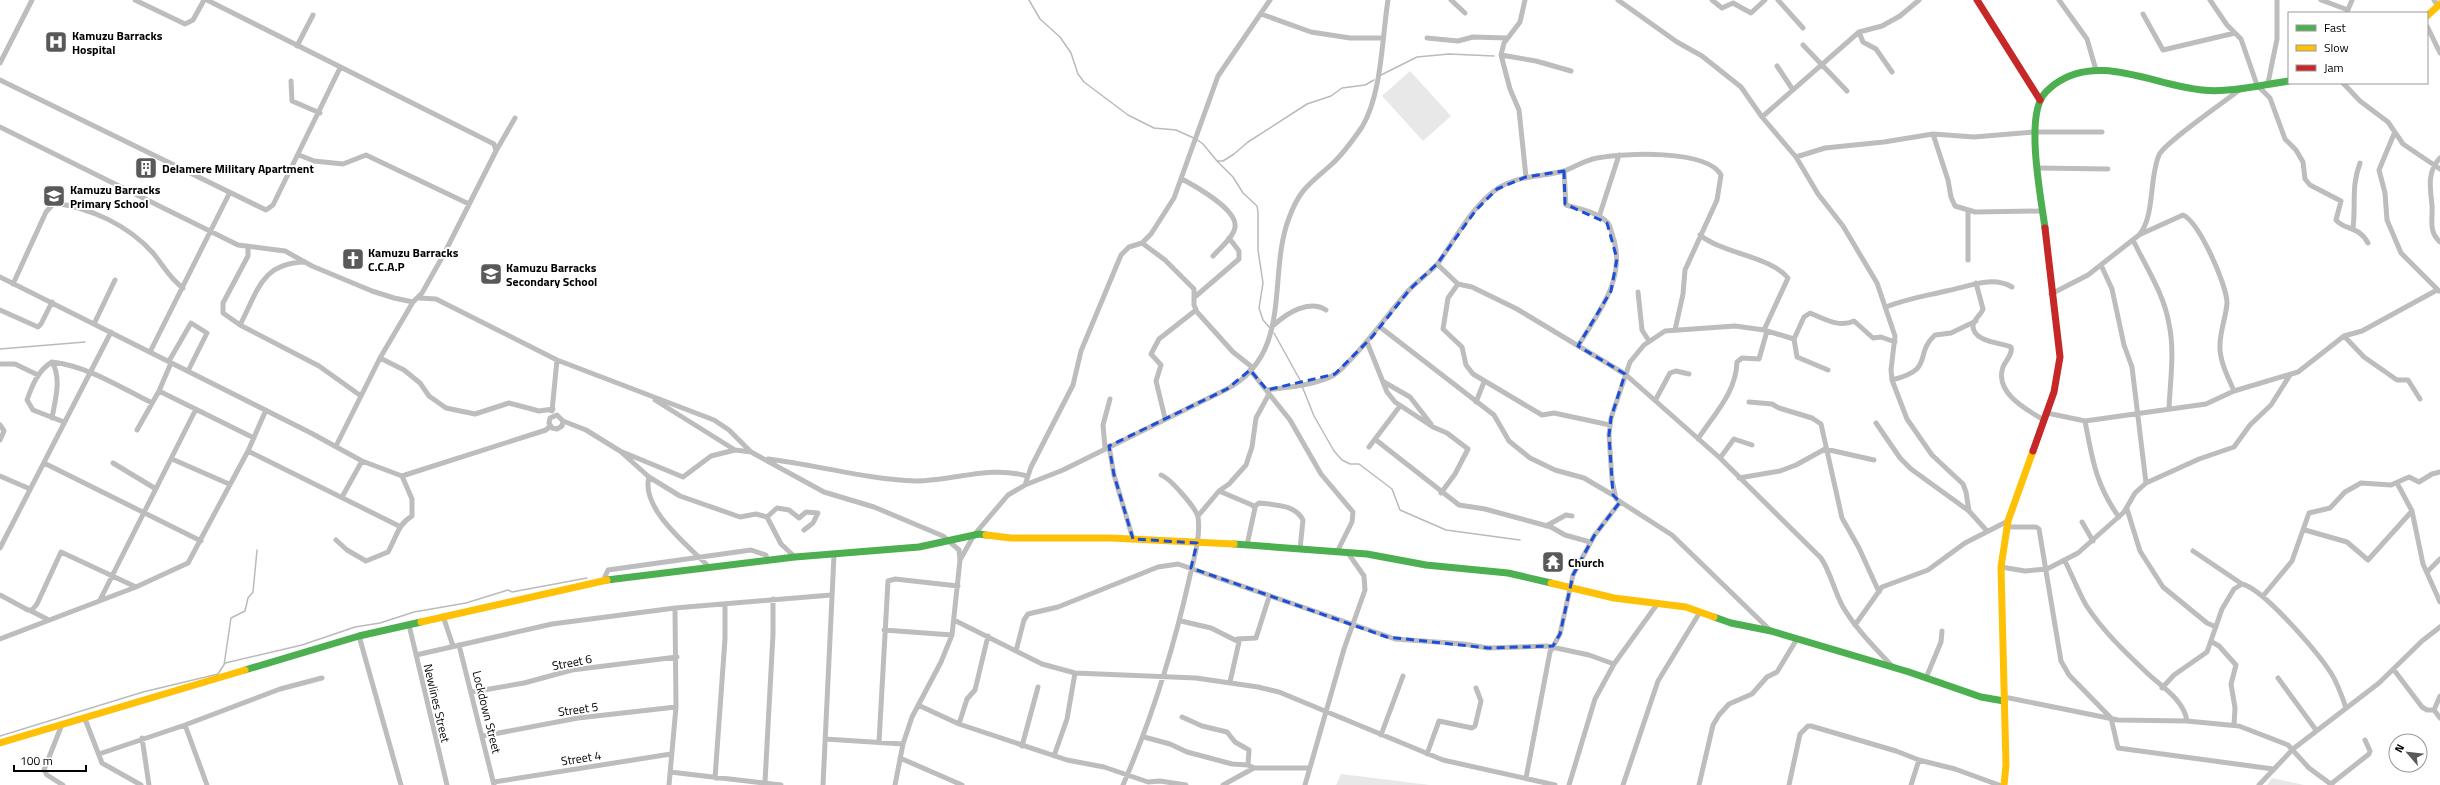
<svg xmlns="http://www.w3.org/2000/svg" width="2440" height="785" viewBox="0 0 2440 785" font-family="'Titillium Web',sans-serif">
<rect width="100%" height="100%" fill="#fff"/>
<path fill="#e8e8e8" d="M1410 71 1451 116 1423 141 1382 96Z
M1341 774 1430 785H1336Z
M2272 778 2304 785H2267Z"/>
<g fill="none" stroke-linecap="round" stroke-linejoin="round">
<path stroke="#bababa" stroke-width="1.5" d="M1029 0 1040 19 1060 37 1071 53 1078 74 1084 82 1128 115 1154 128 1176 130 1196 139 1203 144 1217 161H1223L1234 154 1248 142 1307 104 1331 96 1342 88 1365 85 1374 80
M1381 75 1417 57 1449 54 1494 56
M1217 161 1233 177 1243 193 1257 206 1258 212V250L1263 283 1259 308 1263 320 1270 328
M1274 333 1300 380
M0 349 85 342
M1302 386 1314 416 1334 451 1342 460 1350 464H1359L1392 489 1400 510 1446 530 1520 540
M224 665 231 618 245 611 248 598 253 592 257 550
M0 736 143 692 218 674 225 663 302 645 355 627 380 623 414 612 466 603 508 590 512 592 587 578"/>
<path stroke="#bdbdbd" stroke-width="5" d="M135 0 185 24 193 20 204 0
M1451 0 1465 13
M1525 0 1520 22 1504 43 1501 55 1510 89 1519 110 1526 177
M1618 0 1677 42 1702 56 1741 87 1762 117 1796 157 1818 194 1843 226 1877 283 1895 336 1891 370 1892 380 1907 419 1932 455 1963 484 1966 492 1969 511 1987 531
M1712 0 1722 8 1733 3 1751 13 1765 0
M1778 0 1803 28
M2059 0 2087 39 2096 70
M2210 0 2227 25 2241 39 2257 85 2270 98 2285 139 2296 150 2303 162 2305 179 2310 185 2341 201 2336 220C2345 231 2358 225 2368 243
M2321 0 2348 10
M2434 0 2438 6
M2347 12 2352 0
M1261 14 1311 32 1350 38H1383
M2143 14 2163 50 2235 33
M2427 26 2440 53
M1859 32 1863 42 1876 49 1892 72
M1427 38 1458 41 1473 37 1507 38
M1803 45 1847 91
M297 46 313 15
M1501 55 1536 61 1571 71
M0 63 32 0
M1777 66 1793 90
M0 80 266 210 273 205 340 68
M291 81 292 101 320 113
M2268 83 2277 39V0
M2343 83 2360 101 2388 122 2403 144 2440 169
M1762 117 1859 32 1882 26 1900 16 1919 0
M0 127 238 245 285 251 312 266 372 291 394 298 413 302 422 293 444 254 496 151 494 144 207 0
M1933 134 1948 180 1951 197 1955 206 1975 212 2042 211
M2394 134 2379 170 2385 193 2387 220 2401 253 2439 291
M496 151 515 118
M299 155 314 161 343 164 366 155 469 204
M1796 157 1825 148 1884 142 1933 134 1974 137 2035 132H2102
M2440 158C2427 172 2430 187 2432 205 2433 220 2428 231 2440 242
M2038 168 2108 169
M1564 171 1566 205C1579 209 1598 212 1608 223 1611 227 1612 235 1614 240 1625 281 1598 313 1578 346
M1182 179C1195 186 1238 210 1235 227 1234 237 1220 248 1213 256
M1599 217 1619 155
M2353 228C2356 203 2351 187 2360 163
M2141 234 2183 215C2199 222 2227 285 2227 303 2226 317 2220 331 2220 345 2219 360 2228 377 2234 391
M1700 235C1723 254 1770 256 1788 278L1764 330
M2133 240C2146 267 2164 294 2169 324 2175 352 2170 381 2169 409
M1142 243 1165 260 1194 289V305L1197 312 1233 352 1252 367
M248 247V256L223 303V313L240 325 319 366 361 396
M1968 260V211
M1437 264 1458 284 1472 287 1517 309 1625 374 1720 458 1821 558C1831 573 1834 591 1843 607 1856 629 1875 648 1893 667
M2101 265 2112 289 2124 345 2132 367 2146 483
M0 277 311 433 362 461 402 476 546 430 550 426
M1976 283 1983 309C1981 315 1973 320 1973 326 1973 342 2002 343 2011 347 2013 354 2006 360 2003 367 1994 393 2027 410 2044 420
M13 284 46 212 54 203C91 208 128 225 153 253 163 265 170 279 183 288
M1458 284 1448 298 1443 329 1462 347 1466 365 1473 374 1542 415 1554 413 1610 425
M1638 292 1642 330 1649 341
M2051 294 2088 275 2139 235C2155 217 2149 178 2159 155 2164 143 2227 100 2242 88
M1196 296 1239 259V251L1229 238
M419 298 436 299 557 360 714 420 729 430 751 452
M1886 307C1906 299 1925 296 1946 291 1968 287 1992 275 2012 287
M0 310 38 327 41 324 52 302
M94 324 115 280
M240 325C258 291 261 263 305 262
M1274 325C1287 313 1309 299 1326 310
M1380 327 1494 415 1509 441 1530 458 1555 470 1584 478 1613 495
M2344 336 2364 357 2397 380H2408L2420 399
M1794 339 1804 317 1810 313C1824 319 1840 328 1854 321L1873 338 1881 337 1895 342
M1367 342 1387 392 1395 402 1433 427 1447 433 1468 449 1455 474 1441 493
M150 352 229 194
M380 358 404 370 420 383 429 396 446 408 475 414 509 403 539 411 553 409
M169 361 191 323 207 333 188 371
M52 362C62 379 55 400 52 418
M0 364H15L38 375
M1250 370 1290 420 1321 474 1353 512 1352 522 1337 552
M1892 380C1936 369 1913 355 1935 335L1951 333 1976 321
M1384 382 1410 397 1431 424
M1267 390C1288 387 1316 385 1334 375 1342 370 1348 362 1354 356 1373 335 1390 312 1408 291 1417 281 1430 273 1439 262 1456 238 1472 206 1497 189 1518 175 1541 177 1564 171 1575 167 1585 160 1597 158 1623 153 1707 149 1721 175L1717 200 1685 270 1683 294 1675 330
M159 391 254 438
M1656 399 1670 373 1676 371 1689 374
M655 400 735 450
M1476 402 1484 382
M1749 402 1772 404 1779 408 1812 418 1821 424 1842 518 1859 548 1879 592
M552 411 557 360
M2047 413 2085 421 2206 404 2234 391 2298 372 2344 336 2362 331 2437 290
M1165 418 1156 381 1161 365 1151 354 1159 339 1196 310
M563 421 562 426 557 429 552 428 549 423 550 418 557 415 563 421 586 430 620 451 649 477 680 496 740 517 756 514 767 517 781 544 795 557
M2085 421C2092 458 2096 486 2119 517
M64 422 33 410 27 400C32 386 38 370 52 362 87 366 120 387 152 403
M1876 423 1900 458 1911 469 1969 511
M0 425 4 431 0 440
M137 430 159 391 171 363
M1698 439C1714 414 1736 393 1737 362L1742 358 1759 359 1767 331
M1376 440 1459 505 1485 509 1551 527 1565 535 1590 542
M336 446 380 358 413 302
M1109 446 1114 475 1133 539
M1369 447 1400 406
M1105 448 1103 425 1110 399
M248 451 399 526
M620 451 683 477 711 456 735 450 751 452 824 492 874 507 943 536 959 550 960 560 952 635 941 662 912 717 903 744 895 785
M1720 458 1734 439 1752 445
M172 459 229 484
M768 459C817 465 865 479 916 481 953 481 990 465 1027 476
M44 463 201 541
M113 463 156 489
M0 476 30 489
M649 477C640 509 690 547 709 567
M1739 478 1780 471 1796 465 1825 449 1874 460
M2397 483 2412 511 2423 564 2440 602
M1025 485 1031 467 1073 385 1081 351 1121 255 1129 247 1142 243 1151 234 1174 198 1218 76 1270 0
M1219 491 1229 484 1246 465 1252 447 1256 418 1269 394
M342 497 362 461
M1254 507 1259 503C1274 505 1295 504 1303 520L1300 549
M2127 509 2140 551 2163 587 2207 623 2216 627
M1198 516 1219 491 1252 505 1255 508 1247 545
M767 517 777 508 789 510 799 518 806 512 818 513 813 523 804 530
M2082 522 2093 541
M1546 526 1566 515 1572 516
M2007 527H2036L2039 529 2061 661 2069 675 2111 718 2118 748 2273 769
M2305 530 2347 542 2368 560 2412 511
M336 540 347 550 366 561 388 552C396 538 398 524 412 516V499L402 476
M0 548 111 332
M2193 551 2242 584
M960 560 974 535 1008 495 1025 485 1063 470 1227 389C1294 353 1267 275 1289 218 1300 188 1310 184 1332 164 1343 154 1353 140 1362 127 1382 94 1382 37 1388 0
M2065 561C2072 575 2078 591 2086 605 2102 630 2124 651 2145 671 2160 686 2184 699 2187 721
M2001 567 2025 571 2047 569 2078 553 2124 512 2135 493 2146 483 2199 459 2234 447 2250 425 2271 405 2290 375
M2427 572 2440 559
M603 581 608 570 751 550 766 555 767 560
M0 595 28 610H32L37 604 61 552 136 587
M2263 596 2292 561 2309 513 2330 508 2345 492 2361 483 2391 485 2409 477 2419 482 2432 474 2440 472
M100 600 196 409
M29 610 47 619
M443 616 453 646
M954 620 1042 664 1075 673 1196 678 1258 687 1279 692 1443 760 1555 785
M1181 621 1211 628 1239 642 1230 682
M409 625 447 785
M1855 625 1882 587 1928 570 1965 543 2008 521
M884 630 952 635
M1771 631 1672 535 1616 499 1612 480 1609 435 1611 418 1630 362 1644 345 1665 331 1735 326 1764 330 1794 339 1797 357 1828 370
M359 636 401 785
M0 639 136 587 188 563 248 451 266 410
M1237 639 1256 638 1269 597
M2212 642 2219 646 2236 665 2231 684 2235 708 2234 725
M459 645 494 785
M1016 651 1024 620 1028 614 1058 607 1158 567 1178 564 1395 639 1464 644 1488 648 1547 646 1589 655 1614 664
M416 655 552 624 675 608 831 595
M2394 670 2422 707 2427 710H2434L2440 718
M1926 678 1941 642 1942 631
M2278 678 2316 730
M2162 688 2174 675 2207 652 2222 609 2234 589 2242 584C2264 589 2318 653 2331 673 2338 684 2342 696 2346 708
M472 692 524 683 572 670 677 657
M2004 697 2118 720 2187 721 2239 726 2288 745 2309 768 2332 785
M918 705 959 724 1067 760 1104 767 1148 782 1160 781 1186 785
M2434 710 2440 696
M1182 717 1202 726 1227 732 1235 742 1249 750 1248 765
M85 719 102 763 141 785
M959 724 967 699 975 690 988 636
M185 725 207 785
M61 727 44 770 47 775 63 785
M1381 735 1403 676
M483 736 578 718 676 707
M1144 737 1170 744 1187 752 1232 764 1248 765 1254 768
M142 738 149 785
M825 739 903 744
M879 742 888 581 895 579 958 586
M1022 746 1038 687
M99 754 185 725 280 689 322 678
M1427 754 1439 721 1472 728 1475 726 1481 701 1476 688
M1054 756 1067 719 1075 673
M900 758 962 785
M670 772 781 785
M715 778 725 639V604
M1526 778 1550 652 1560 634 1573 575 1594 536 1620 502
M494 782 671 754
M765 782 773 634V599
M2331 784 2369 754 2370 751 2365 740
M669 785 676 707 675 608
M823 785 834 555
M1123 785C1152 718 1173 651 1189 580 1193 561 1201 538 1198 517 1196 508 1170 478 1161 475
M1223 785 1254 768H1309
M1305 785 1344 649 1365 590 1364 576 1348 553
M1569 785 1595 699 1614 664 1658 603
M1623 785 1658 681 1700 612
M1699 785 1713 725 1719 715 1729 704 1752 694 1767 677 1777 672 1797 639
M1789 785 1800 734 1808 726H1811L1896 751 1919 760 1955 769 1999 785
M1911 785 1919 760
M2259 785 2293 749 2379 683 2422 641 2440 627"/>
<path stroke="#4caf50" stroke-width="7" d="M2045 228C2041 198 2027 126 2041 99 2044 92 2049 89 2055 84 2099 52 2155 86 2202 90 2231 93 2260 85 2289 81
M1234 544 1367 554 1426 565 1508 573 1551 583
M607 580 795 557 919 547 979 534 986 535
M1714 617 1731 623 1771 631 1909 672 1981 697 2004 701
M245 670 359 636 421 622"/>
<path stroke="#ffc107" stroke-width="7" d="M2427 16 2440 4
M986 535 1011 538H1111L1234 544
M1551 583 1614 598 1686 607 1714 617
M421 622 607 580
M0 743 245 670
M2004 785 2006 765 2001 567 2008 521 2033 451"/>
<path stroke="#c62828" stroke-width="7" d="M1977 0 2040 100
M2033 451 2054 392 2060 357 2045 228"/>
</g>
<path fill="none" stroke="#1d4ed8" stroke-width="3" stroke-dasharray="8 5" stroke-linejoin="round" d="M1564 171 1565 204 1607 223 1617 259 1611 291 1578 346 1625 374 1611 418 1609 435 1613 495 1620 502 1594 536 1573 575 1560 634 1553 646 1488 648 1387 637 1191 568 1197 543 1133 539 1114 475 1109 446 1227 389 1250 370 1267 390 1335 374 1372 337 1410 289 1437 264 1476 210 1497 189 1526 177Z"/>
<defs>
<g id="hospital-square" transform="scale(1.15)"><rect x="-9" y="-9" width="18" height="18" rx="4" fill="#595959" stroke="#fff"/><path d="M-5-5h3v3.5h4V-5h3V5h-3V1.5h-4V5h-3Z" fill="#fff"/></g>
<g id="building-square" transform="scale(1.15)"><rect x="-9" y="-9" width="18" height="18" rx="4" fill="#595959" stroke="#fff"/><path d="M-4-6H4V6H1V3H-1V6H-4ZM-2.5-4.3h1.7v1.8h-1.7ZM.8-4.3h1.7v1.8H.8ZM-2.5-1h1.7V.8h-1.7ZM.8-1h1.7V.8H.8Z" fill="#fff"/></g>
<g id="school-square" transform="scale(1.15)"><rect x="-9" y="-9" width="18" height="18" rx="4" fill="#595959" stroke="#fff"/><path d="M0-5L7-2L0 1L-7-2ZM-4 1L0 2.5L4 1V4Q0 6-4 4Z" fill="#fff"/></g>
<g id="church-square" transform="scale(1.15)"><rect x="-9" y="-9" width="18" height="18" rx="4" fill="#595959" stroke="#fff"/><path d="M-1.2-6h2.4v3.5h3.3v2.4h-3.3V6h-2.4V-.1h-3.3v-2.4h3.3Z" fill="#fff"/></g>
<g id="temple-square" transform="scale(1.15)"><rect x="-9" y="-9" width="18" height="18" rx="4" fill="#595959" stroke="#fff"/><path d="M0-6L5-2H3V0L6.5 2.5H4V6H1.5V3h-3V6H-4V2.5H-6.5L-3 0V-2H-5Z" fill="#fff"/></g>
</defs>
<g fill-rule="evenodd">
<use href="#hospital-square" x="56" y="42"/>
<use href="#building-square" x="146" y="168"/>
<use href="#school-square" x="54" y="196"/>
<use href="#church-square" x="353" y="259"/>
<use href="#school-square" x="491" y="274"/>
<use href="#temple-square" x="1553" y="562"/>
</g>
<g text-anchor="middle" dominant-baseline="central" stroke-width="4" stroke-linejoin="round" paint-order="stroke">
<g font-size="12" font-weight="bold" fill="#000" stroke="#fff" text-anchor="start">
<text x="72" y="35">Kamuzu Barracks<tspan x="72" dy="14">Hospital</tspan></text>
<text x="162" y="168">Delamere Military Apartment</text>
<text x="70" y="189">Kamuzu Barracks<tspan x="70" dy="14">Primary School</tspan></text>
<text x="368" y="252">Kamuzu Barracks<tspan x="368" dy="14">C.C.A.P</tspan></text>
<text x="506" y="267">Kamuzu Barracks<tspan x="506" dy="14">Secondary School</tspan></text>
<text x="1568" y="562">Church</text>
</g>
<g font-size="12" fill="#000" stroke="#fff">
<text transform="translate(572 662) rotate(-11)">Street 6</text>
<text transform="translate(437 703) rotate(77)">Newlines Street</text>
<text transform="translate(578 709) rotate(-8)">Street 5</text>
<text transform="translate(487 712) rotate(76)">Lockdown Street</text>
<text transform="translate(581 758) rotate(-9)">Street 4</text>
</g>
</g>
<rect x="2288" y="12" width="140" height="72" fill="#ffffff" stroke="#999999"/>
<rect x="2296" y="25" width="20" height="6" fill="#4caf50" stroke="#999999"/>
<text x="2324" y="32" font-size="12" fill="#000000">Fast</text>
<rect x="2296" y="45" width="20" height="6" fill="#ffc107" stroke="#999999"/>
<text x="2324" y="52" font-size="12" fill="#000000">Slow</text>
<rect x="2296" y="65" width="20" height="6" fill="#c62828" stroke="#999999"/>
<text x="2324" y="72" font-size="12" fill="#000000">Jam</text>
<g transform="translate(2408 753) rotate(298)"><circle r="19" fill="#ffffff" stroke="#999999"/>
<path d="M0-3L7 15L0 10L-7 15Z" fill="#595959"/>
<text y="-6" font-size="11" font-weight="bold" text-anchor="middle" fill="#000000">N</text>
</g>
<path d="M14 765v6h72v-6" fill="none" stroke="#000000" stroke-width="2"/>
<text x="20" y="765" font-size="12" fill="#000000" stroke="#ffffff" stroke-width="3" paint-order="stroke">100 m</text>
</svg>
